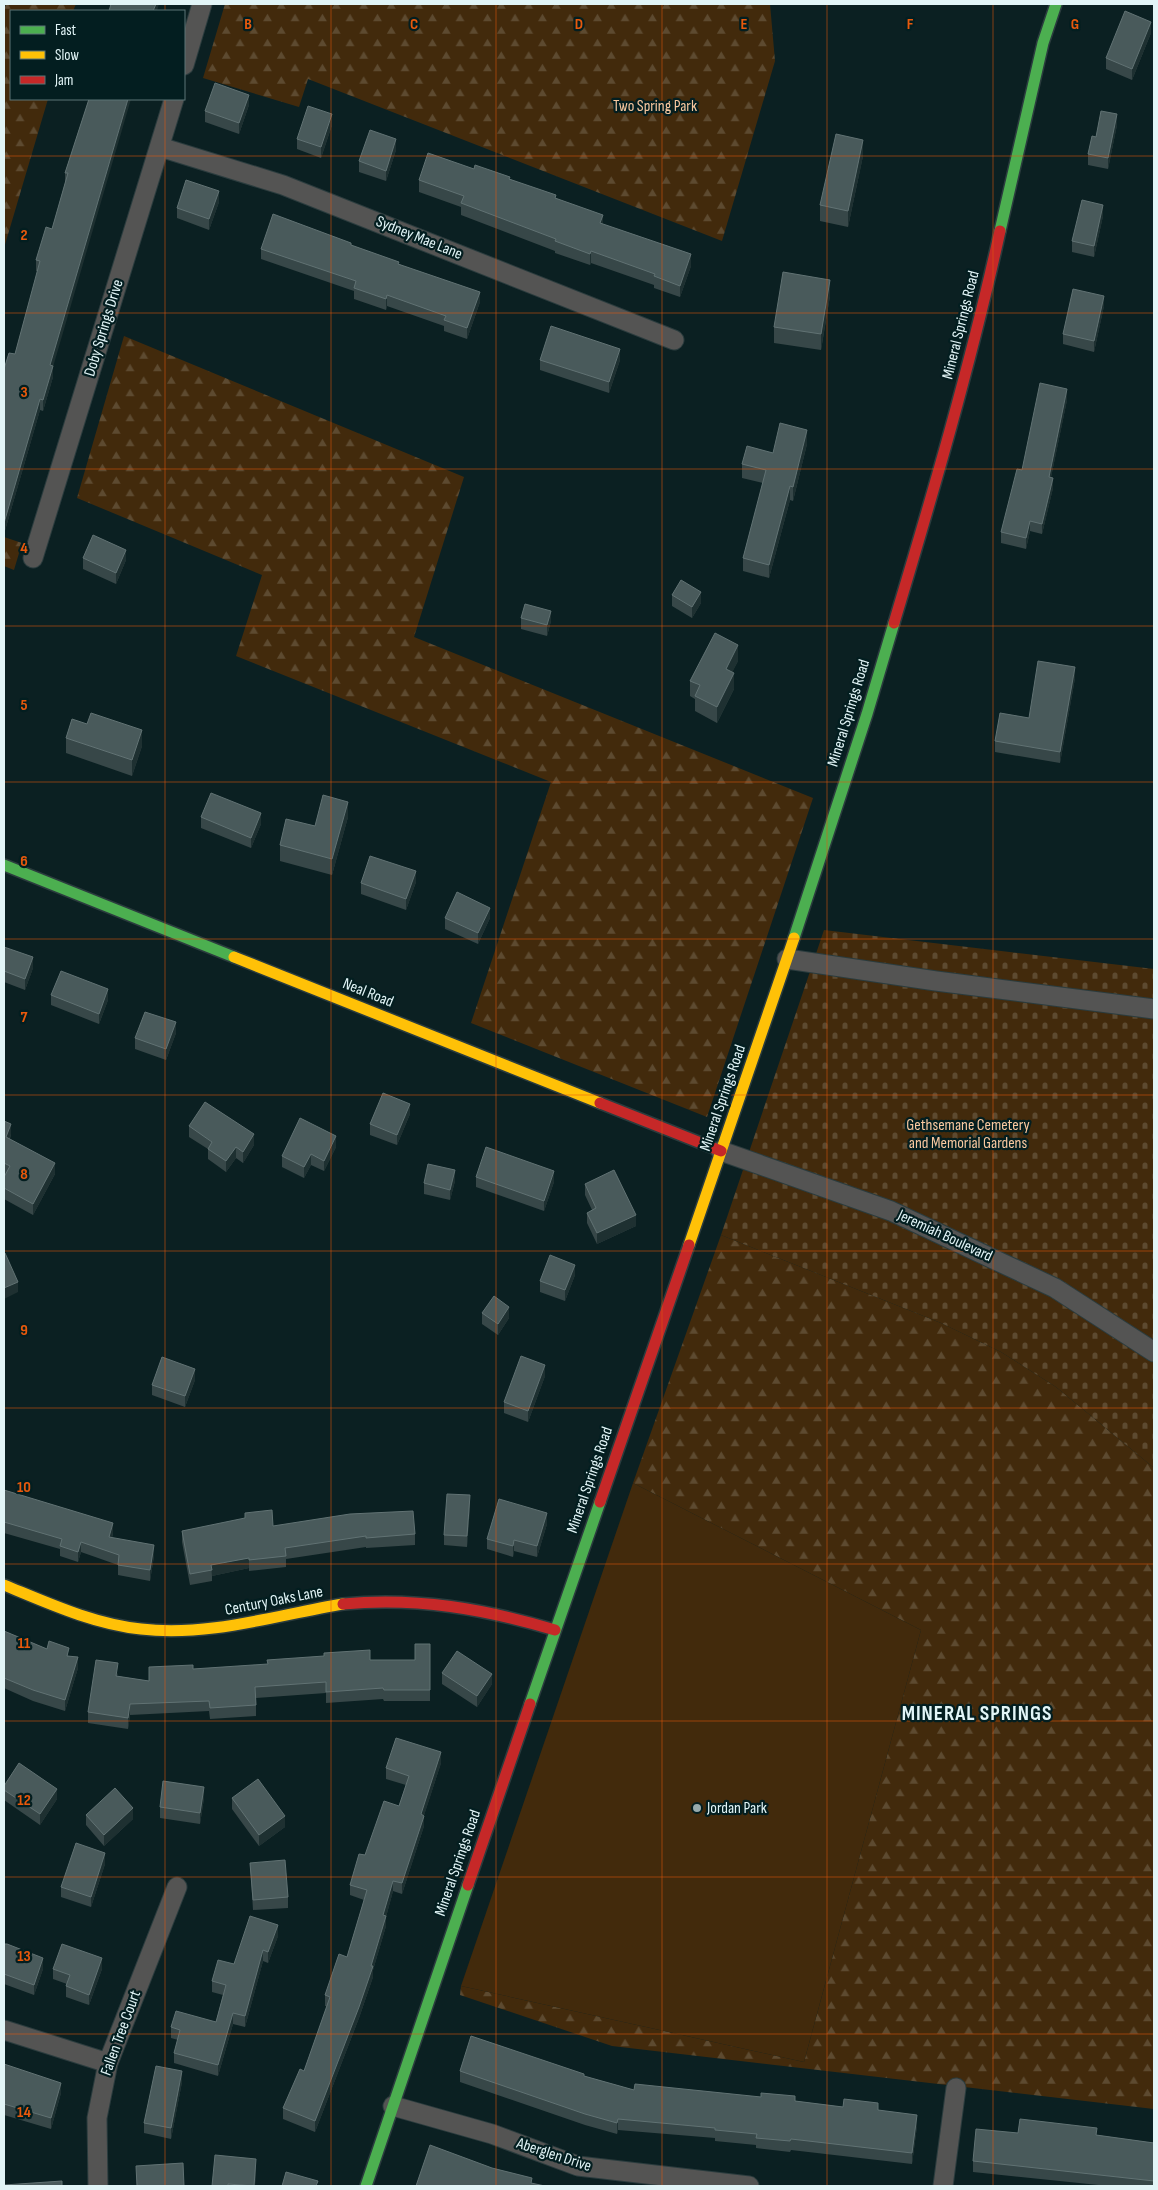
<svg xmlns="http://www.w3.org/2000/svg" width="1158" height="2190" viewBox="0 0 1158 2190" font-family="'Sofia Sans Condensed',sans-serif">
<defs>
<pattern id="forest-firs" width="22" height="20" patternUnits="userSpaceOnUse" patternTransform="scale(1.25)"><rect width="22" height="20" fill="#422a0c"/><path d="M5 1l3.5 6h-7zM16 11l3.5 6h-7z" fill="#5d4a30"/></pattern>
<pattern id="cemetery-stones" width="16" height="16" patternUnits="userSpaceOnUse" patternTransform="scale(1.25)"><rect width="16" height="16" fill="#422a0c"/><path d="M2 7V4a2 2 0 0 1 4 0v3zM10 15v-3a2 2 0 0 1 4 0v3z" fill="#5d4a30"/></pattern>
</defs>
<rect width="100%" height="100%" fill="#0b2022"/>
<path fill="url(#forest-firs)" d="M6 4H76L73 11H11V99H48L4 248V11Z
M225 4H770L775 61 722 241 308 79 299 107 203 78Z
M124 336 464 477 414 637 813 798 707 1117 471 1023 551 782 236 656 262 575 77 498Z
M4 537 22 543 14 570 4 566Z
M721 1235 941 1323 1001 1352 1056 1387 1154 1468V2109L612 2046 460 1995 461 1986 804 2062 921 1630 633 1483Z"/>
<path fill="url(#cemetery-stones)" d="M824 930 1154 969V1468L1056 1387 1001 1352 941 1323 721 1235Z"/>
<path fill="#422a0c" d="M633 1483 921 1630 804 2062 461 1986Z"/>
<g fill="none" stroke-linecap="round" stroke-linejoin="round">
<g stroke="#2b3c3e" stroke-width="21">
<path id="street" d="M184 65 202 4
M160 147 283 185 674 340
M33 558 174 99
M787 959 936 981 1154 1009
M721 1151 891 1211 1055 1288 1154 1352
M4 2030 108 2063
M393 2106 492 2134 578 2166 749 2186
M98 2186 97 2118 108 2063 177 1887
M943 2186 956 2088"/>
</g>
<g stroke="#2b3c3e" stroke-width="14">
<path id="fast" d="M1000 231 1043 43 1056 4
M4 865 234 957
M794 938 867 714 894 623
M530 1704 600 1502
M366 2186 468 1885"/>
</g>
<g stroke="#2b3c3e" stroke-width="14">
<path id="slow" d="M234 957 600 1103
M689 1245 794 938
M4 1585C48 1603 93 1624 141 1629 209 1637 276 1615 343 1604"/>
</g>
<g stroke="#2b3c3e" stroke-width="14">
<path id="jam" d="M894 623C933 493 971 363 1000 231
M600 1103 721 1151
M600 1502 689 1245
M343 1604C417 1597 485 1609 555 1630
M468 1885 530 1704"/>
</g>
<use href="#street" stroke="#545453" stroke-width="19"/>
<use href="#fast" stroke="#4caf50" stroke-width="11"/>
<use href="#slow" stroke="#ffc107" stroke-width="11"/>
<use href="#jam" stroke="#c62828" stroke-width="11"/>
</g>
<path fill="#374748" d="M1151 33 1132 80 1106 69V58Z
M89 99 53 367V377L43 411 40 410 4 534V369L15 354 38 271H36V260L52 229 65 183V173Z
M249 105 239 134 205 122V111Z
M332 125 321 158 297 149V139Z
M1117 125 1108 169 1088 165V154L1096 137Z
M396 150 386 181 359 172V161Z
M863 156 848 227 820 221V205Z
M474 169 510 179 556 198 603 224 691 266 680 297 654 288V285L591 263 590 265 555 253V251L461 215V207L419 192V180Z
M219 202 209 230 177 218V208Z
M1103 216 1094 257 1072 252V241Z
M351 245 399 264 480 302 467 339 444 331V326L387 306 386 310 354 299V291L261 259V249Z
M830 296 821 350 774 343V327Z
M1104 306 1094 352 1063 344V334Z
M540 360H620L609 393 540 370Z
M1067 400 1051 477 1053 488 1042 534 1030 531 1026 549 1001 543V532L1022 470Z
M807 444 793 501 790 500 769 578 743 571V558L763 483 742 478V464L773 453Z
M83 558 126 560 116 584 83 569Z
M672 595 701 603 692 618 672 606Z
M521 618 551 621 547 636 521 629Z
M738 661 732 672 734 689 717 723 695 711V699L690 696V681Z
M1075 678 1060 763 995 752V741L1029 718Z
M66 738 142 746 132 776 66 753Z
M201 817 261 824 251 848 201 828Z
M348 817 332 875 280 861V845L315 826Z
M416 882 406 910 361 894V883Z
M445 918H490L478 944 445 929Z
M4 947 33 968 25 990 4 982Z
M51 995 108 1000 99 1024 51 1005Z
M176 1033 166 1060 135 1049V1038Z
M410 1114 397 1145 370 1135V1124Z
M4 1121 11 1134 10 1139 55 1174 33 1215 4 1199V1177L5 1174H4Z
M189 1126 254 1145 243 1163 236 1158 226 1172 208 1159V1149L189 1137Z
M336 1147 324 1171 311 1165 304 1178 282 1167V1156Z
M476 1177 554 1182 544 1211 476 1187Z
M455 1181 450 1200 424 1194V1183Z
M585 1184 636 1226 597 1244 587 1223V1213L592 1210 585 1195Z
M575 1275 565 1301 540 1292V1281Z
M482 1313 509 1318 498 1335 482 1324Z
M545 1376 528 1422 504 1413V1402Z
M195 1380 185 1407 152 1395V1385Z
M4 1490 113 1533 112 1538 154 1556 150 1581 118 1575V1565L81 1552 78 1562 60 1556V1549L4 1533Z
M470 1506 467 1547 444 1545V1535Z
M245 1513 273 1526 415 1534V1545L366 1548V1547L286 1559V1567L249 1571V1568L212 1576V1581L190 1585 182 1542V1531L245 1519Z
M547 1524 537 1557 514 1551 513 1557 487 1549V1539Z
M4 1631 47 1649 69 1656 78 1668 65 1711 33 1701 4 1688Z
M430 1644V1701H384L383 1699 326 1703V1693L256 1698V1716L210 1719 209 1711 130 1715 128 1729 88 1723V1712L118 1673 117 1676 149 1681V1667L193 1669 370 1660H415Z
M442 1673 492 1684 477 1707 442 1684Z
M441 1763 424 1815V1826L402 1894 393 1891 386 1917V1926L373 1970V1977L359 2018 315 2132 283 2119V2108L304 2071 327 2006H325V1995L347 1957 364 1900 350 1895V1885L365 1855 399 1806 406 1785 386 1779V1768Z
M4 1786 57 1799 40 1825 4 1800Z
M204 1798 200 1824 160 1818V1807Z
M232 1798 285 1827 259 1846 232 1809Z
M86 1815 133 1819 104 1846 86 1825Z
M250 1863 288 1897V1908L253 1910Z
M105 1864 91 1907 61 1897V1887Z
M278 1936 268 1963 263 1961 245 2027 233 2024 218 2076 174 2063V2053L178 2040 171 2038V2027L216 2022 223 1995 212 1992V1981L234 1964Z
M4 1944 43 1969 34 1995 4 1984Z
M53 1969H102L89 2005 66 1997V1986L67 1984 53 1979Z
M4 2064 61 2093 51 2129 4 2115Z
M460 2071 584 2076 634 2090 795 2101 843 2107 878 2110 917 2126 912 2164 791 2150 790 2152 756 2148V2145L715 2141V2138L618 2130 617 2134 585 2125 460 2082Z
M182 2082 171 2139 144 2133V2123Z
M1018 2133 1097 2135 1154 2143V2186H1108L973 2172V2161Z
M256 2170 255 2186H212Z"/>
<path fill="#1e3031" d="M156 4H159L157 11H153Z
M1151 22V33L1132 80V69Z
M249 95V105L239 134V123Z
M128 99H131L53 367V377L43 411V400L50 365Z
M332 114V125L321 158V147Z
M1117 114V125L1108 169V158Z
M396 139V150L386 181V171Z
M863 140V156L848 227V211Z
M219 191V202L209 230V219Z
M1103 205V216L1094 257V246Z
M603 215V227L600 223Z
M591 251V263L590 265V254Z
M691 254V266L680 297V286Z
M830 280V296L821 350V334Z
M480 292V302L467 339V328Z
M387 295V306L386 310V299Z
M1104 296V306L1094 352V341Z
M620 349V360L609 393V382Z
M1067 389V400L1049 487V477Z
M40 399V410L4 534V523Z
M807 430V444L793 501V487Z
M1053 478V488L1042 534V524Z
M790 486V500L769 578V565Z
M1030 521V531L1026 549V538Z
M126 550V560L116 584V573Z
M701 592V603L692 618V607Z
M551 611V621L547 636V625Z
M738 645V661L726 685V669Z
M1075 667V678L1060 763V752Z
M734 673V689L717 723V707Z
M142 730V746L132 776V760Z
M348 802V817L332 875V859Z
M261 813V824L251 848V838Z
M416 871V882L406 910V899Z
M490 908V918L478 944V933Z
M33 957V968L25 990V979Z
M108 989V1000L99 1024V1014Z
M176 1022V1033L166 1060V1049Z
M410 1104V1114L397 1145V1135Z
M11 1124V1134L6 1147V1137Z
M254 1134V1145L243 1163V1152Z
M336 1136V1147L324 1171V1161Z
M236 1147V1158L226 1172V1161Z
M311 1154V1165L304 1178V1167Z
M55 1163V1174L33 1215V1204Z
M455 1170V1181L450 1200V1190Z
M554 1171V1182L544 1211V1201Z
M636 1215V1226L597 1244V1233Z
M575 1265V1275L565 1301V1290Z
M18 1282V1292L4 1299V1288Z
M509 1307V1318L498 1335V1324Z
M545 1365V1376L528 1422V1411Z
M195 1369V1380L185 1407V1396Z
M470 1495V1506L467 1547V1536Z
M547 1513V1524L537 1557V1546Z
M113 1523V1533L109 1548V1537Z
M514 1540V1551L513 1557V1546Z
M81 1542V1552L78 1562V1552Z
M154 1545V1556L150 1581V1570Z
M249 1558V1568L212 1576 211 1565Z
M78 1657V1668L65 1711V1700Z
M492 1674V1684L477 1707V1696Z
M130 1704V1715L128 1729V1718Z
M441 1752V1763L421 1825V1814Z
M204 1787V1798L200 1824V1813Z
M57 1789V1799L40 1825V1814Z
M133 1808V1819L104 1846V1835Z
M285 1816V1827L259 1846V1835Z
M424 1816V1826L402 1894V1883Z
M105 1853V1864L91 1907V1897Z
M393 1881V1891L386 1917V1926L373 1970V1977L359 2018 315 2132V2121L371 1966 383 1915Z
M278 1925V1936L268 1963V1952Z
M263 1950V1961L245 2027V2016Z
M43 1958V1969L34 1995V1985Z
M102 1958V1969L89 2005V1995Z
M233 2013V2024L218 2076V2065Z
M182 2071V2082L171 2139V2128Z
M61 2083V2093L51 2129V2118Z
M917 2115V2126L912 2164V2153Z
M618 2119V2130L617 2134V2123Z
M256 2159V2170L255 2186H254Z"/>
<path fill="#495a5b" stroke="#617273" d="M111 4H156L153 11H109Z
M1125 11 1151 22 1132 69 1106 58Z
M215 83 249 95 239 123 205 111Z
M89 99H128L50 365 53 366 43 400 40 399 4 523V369L9 353 15 354 40 261 36 260 46 227 52 229 68 173H65Z
M308 106 332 114 321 147 297 139Z
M1101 111 1117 114 1108 158 1088 154 1092 136 1096 137Z
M370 130 396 139 386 171 359 161Z
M836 134 863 140 848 211 820 205Z
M428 153 474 169 475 165 510 177 509 179 556 195 555 198 603 215 600 223 691 254 680 286 654 276 655 274 591 251 590 254 555 241 556 239 461 203 464 196 419 180Z
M186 180 219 191 209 219 177 208Z
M1082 200 1103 205 1094 246 1072 241Z
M273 214 351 243V245L399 262 398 264 480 292 467 328 444 320 446 316 387 295 386 299 354 288 356 281 261 249Z
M783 272 830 280 821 334 774 327Z
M1073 289 1104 296 1094 341 1063 334Z
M551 326 620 349 609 382 540 360Z
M1040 383 1067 389 1049 477 1053 478 1042 524 1030 521 1026 538 1001 532 1017 469 1022 470Z
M780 423 807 430 793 487 790 486 769 565 743 558 766 470 742 464 747 446 773 453Z
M93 535 126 550 116 573 83 558Z
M681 580 701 592 692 607 672 595Z
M525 604 551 611 547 625 521 618Z
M715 633 738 645 726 669 734 673 717 707 695 696 700 685 690 681Z
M1038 661 1075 667 1060 752 995 741 1000 713 1029 718Z
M91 713 142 730 132 760 66 738 72 719 87 724Z
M211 793 261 813 251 838 201 817Z
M323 795 348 802 332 859 280 845 286 819 315 826Z
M370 856 416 871 406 899 361 883Z
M457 892 490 908 478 933 445 918Z
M4 947 33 957 25 979 4 971Z
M61 971 108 989 99 1014 51 995Z
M145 1012 176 1022 166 1049 135 1038Z
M383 1093 410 1104 397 1135 370 1124Z
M205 1102 254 1134 243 1152 236 1147 226 1161 208 1149 212 1142 189 1126Z
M300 1118 336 1136 324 1161 311 1154 304 1167 282 1156Z
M4 1121 11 1124 6 1137 55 1163 33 1204 4 1188V1177L10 1166 4 1163Z
M486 1147 554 1171 544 1201 476 1177Z
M428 1164 455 1170 450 1190 424 1183Z
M614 1170 636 1215 597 1233 587 1213 596 1208 585 1184Z
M5 1253 18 1282 4 1288V1254Z
M550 1255 575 1265 565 1290 540 1281Z
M494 1296 509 1307 498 1324 482 1313Z
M521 1356 545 1365 528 1411 504 1402Z
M162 1357 195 1369 185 1396 152 1385Z
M4 1490 113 1523 109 1537 154 1545 150 1570 118 1565 119 1555 81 1542 78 1552 60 1546 62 1539 4 1522Z
M447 1494 470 1495 467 1536 444 1535Z
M499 1499 547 1513 537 1546 514 1540 513 1546 487 1539Z
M272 1510 273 1526 350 1514 413 1511 415 1534 366 1538V1536L285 1548 286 1556 249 1560V1558L211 1565 212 1570 190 1574 182 1531 245 1518V1513Z
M4 1631 47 1649 49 1641 69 1648 67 1656 78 1657 65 1700 33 1690 4 1678Z
M415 1644H430V1690H384L383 1688 326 1692V1682L255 1687 256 1705 210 1708 209 1701 130 1704 128 1718 88 1712 96 1660 118 1663 116 1676 149 1681V1667L193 1665V1669L268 1664 267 1660 324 1656V1653L370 1650V1660H415Z
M457 1651 492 1674 477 1696 442 1673Z
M396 1738 441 1752 421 1814 424 1816 402 1883 393 1881 383 1915 386 1916 371 1966H373L359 2007 315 2121 283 2108 300 2069 304 2071 330 1997 325 1995 339 1954 347 1957 367 1890 350 1885 359 1854 365 1855 384 1801 399 1806 409 1776 386 1768Z
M19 1763 57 1789 40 1814 4 1790V1786Z
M258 1779 285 1816 259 1835 232 1798Z
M163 1781 204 1787 200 1813 160 1807Z
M115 1788 133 1808 104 1835 86 1815Z
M76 1843 105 1853 91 1897 61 1887Z
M285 1860 288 1897 253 1900 250 1863Z
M250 1916 278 1925 268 1952 263 1950 245 2016 233 2013 218 2065 174 2053 180 2030 171 2027 176 2011 216 2022 226 1985 212 1981 218 1960 234 1964Z
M4 1944H7L43 1958 34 1985 4 1974Z
M62 1944 102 1958 89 1995 66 1986 70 1975 53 1969Z
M471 2036 584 2074V2076L634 2090 635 2084 761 2097V2093L795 2096V2101L843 2107 844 2099 878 2103V2110L917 2115 912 2153 791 2139 790 2141 756 2138 757 2134 715 2130V2128L618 2119 617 2123 585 2114 460 2071Z
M4 2064 61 2083 51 2118 4 2104Z
M156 2066 182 2071 171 2128 144 2123Z
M1020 2119 1097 2128 1096 2135 1154 2143V2181L973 2161 976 2129 1018 2133Z
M430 2145 492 2168 532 2178 531 2183 545 2186H416Z
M215 2155 256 2159 254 2186 228 2184V2186H212Z
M183 2163 184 2186H137L136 2166Z
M286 2172 318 2181 316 2186H282Z
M62 2181V2186H4V2185Z"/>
<path fill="none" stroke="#e8590c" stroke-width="1" stroke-opacity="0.55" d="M165 4V11M331 4V2186M496 4V2186M662 4V2186M827 4V2186M993 4V2186M165 99V2186M4 156H1154M4 313H1154M4 469H1154M4 626H1154M4 782H1154M4 939H1154M4 1095H1154M4 1251H1154M4 1408H1154M4 1564H1154M4 1721H1154M4 1877H1154M4 2034H1154"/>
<circle fill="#97aaac" stroke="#031e20" stroke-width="2" cx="697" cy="1808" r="5"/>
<g text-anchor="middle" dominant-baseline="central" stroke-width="4.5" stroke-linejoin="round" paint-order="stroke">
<g font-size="16" fill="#f9c89f" stroke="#031e20">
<text x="655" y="106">Two Spring Park</text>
<text x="968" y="1125">Gethsemane Cemetery<tspan x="968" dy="18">and Memorial Gardens</tspan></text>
</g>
<g font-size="16" fill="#e2f5f7" stroke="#031e20">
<text transform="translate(419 238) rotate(22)">Sydney Mae Lane</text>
<text transform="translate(961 325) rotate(-76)">Mineral Springs Road</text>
<text transform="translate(104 328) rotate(-73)">Doby Springs Drive</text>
<text transform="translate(849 713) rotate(-73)">Mineral Springs Road</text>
<text transform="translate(368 993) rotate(22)">Neal Road</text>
<text transform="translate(723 1098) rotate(-71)">Mineral Springs Road</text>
<text transform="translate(945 1236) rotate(25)">Jeremiah Boulevard</text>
<text transform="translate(590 1480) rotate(-71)">Mineral Springs Road</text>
<text transform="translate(274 1601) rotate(-11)">Century Oaks Lane</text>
<text transform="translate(458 1863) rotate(-71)">Mineral Springs Road</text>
<text transform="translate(121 2033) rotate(-70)">Fallen Tree Court</text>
<text transform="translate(554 2155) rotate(18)">Aberglen Drive</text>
</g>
<g font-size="16" fill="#e2f5f7" stroke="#031e20" text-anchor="start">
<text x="707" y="1808">Jordan Park</text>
</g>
<g font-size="21" font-weight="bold" letter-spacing="1" fill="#e2f5f7" stroke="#031e20">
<text x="977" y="1713">MINERAL SPRINGS</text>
</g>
</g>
<g font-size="16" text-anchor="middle" font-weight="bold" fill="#e8590c" stroke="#031e20" stroke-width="4.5" stroke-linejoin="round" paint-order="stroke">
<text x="248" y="29">B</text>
<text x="414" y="29">C</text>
<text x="579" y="29">D</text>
<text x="744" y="29">E</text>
<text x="910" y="29">F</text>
<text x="1075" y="29">G</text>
<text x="24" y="240">2</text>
<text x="24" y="397">3</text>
<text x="24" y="553">4</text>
<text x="24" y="710">5</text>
<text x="24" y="866">6</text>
<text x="24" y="1022">7</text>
<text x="24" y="1179">8</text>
<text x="24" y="1335">9</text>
<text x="24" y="1492">10</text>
<text x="24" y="1648">11</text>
<text x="24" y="1805">12</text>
<text x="24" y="1961">13</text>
<text x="24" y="2117">14</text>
</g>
<rect width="1158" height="2190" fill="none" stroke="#e2f5f7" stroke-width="10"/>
<rect x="10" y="10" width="175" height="90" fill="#031e20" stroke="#5c7476"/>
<rect x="20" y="26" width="25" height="8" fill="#4caf50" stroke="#5c7476"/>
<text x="55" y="35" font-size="15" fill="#e2f5f7">Fast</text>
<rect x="20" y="51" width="25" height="8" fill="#ffc107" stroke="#5c7476"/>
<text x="55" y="60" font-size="15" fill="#e2f5f7">Slow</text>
<rect x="20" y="76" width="25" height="8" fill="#c62828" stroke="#5c7476"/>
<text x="55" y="85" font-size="15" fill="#e2f5f7">Jam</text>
</svg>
